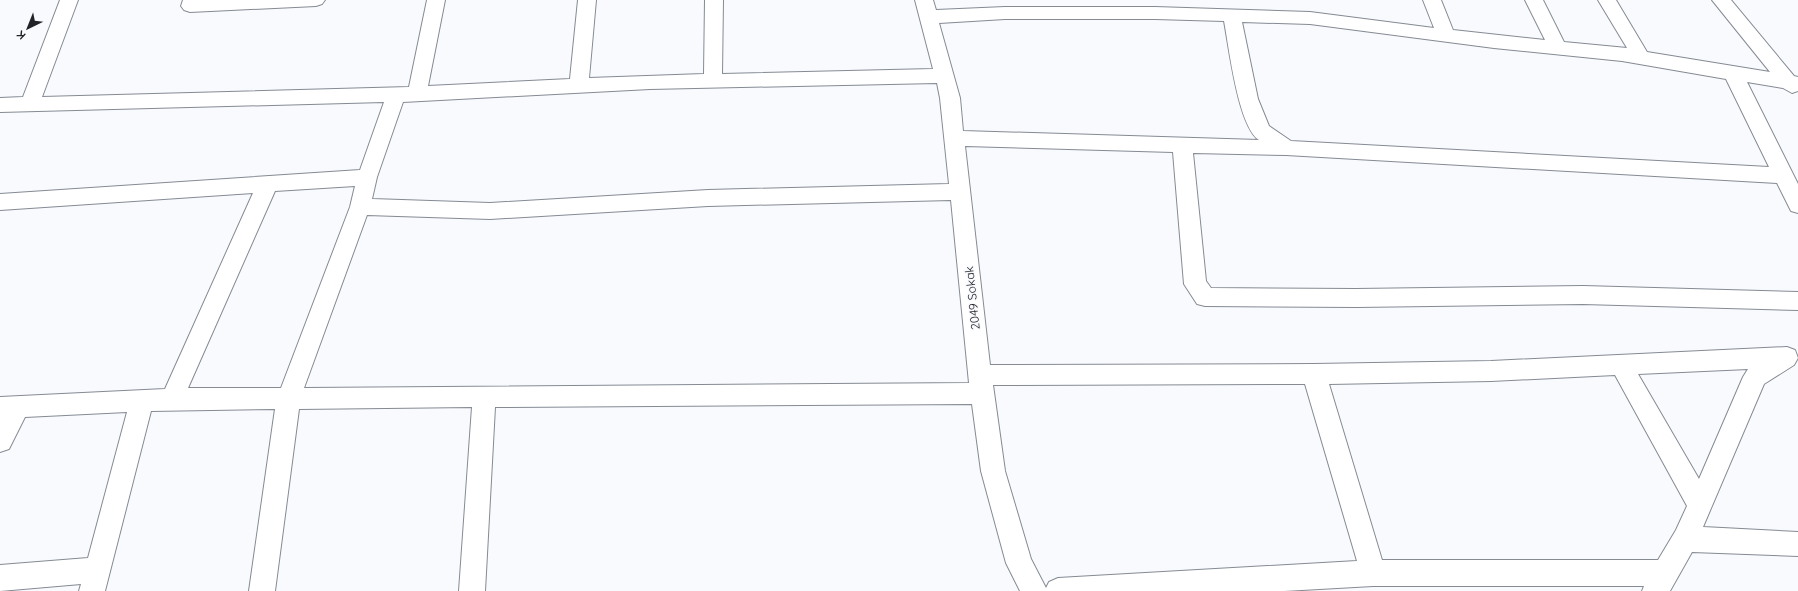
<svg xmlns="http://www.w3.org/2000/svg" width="1798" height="591" viewBox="0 0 1798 591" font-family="Quicksand,sans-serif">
<rect width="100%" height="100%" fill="#f8fafe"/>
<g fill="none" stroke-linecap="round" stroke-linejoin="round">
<g stroke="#858a93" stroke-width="2">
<path id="minor" d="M60 0H78L42 97 409 87 427 0H445L428 86 570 79 578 0H596L589 78 704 74 705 0H723L722 74 933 69 915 0H933L936 10 1005 7H1155L1310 12 1434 28 1423 0H1441L1453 30 1545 40 1525 0H1543L1564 42 1627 48 1598 0H1616L1647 52 1770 72 1712 0H1731L1794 76 1798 77V91L1792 93 1783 88 1747 82 1798 184V213L1791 211 1777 183 1286 155 1193 153 1206 281 1211 288 1356 289 1583 286 1798 292V310L1583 304 1356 307 1205 306 1197 304 1184 284 1173 152 965 146 990 365 1314 364 1491 361 1787 347 1795 350 1798 358 1794 365 1764 384 1703 527 1798 532V556L1692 552 1670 591H1642L1644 586H1373L1284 591H1020L1006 563 981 471 972 404 495 407 485 591H459L472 407 299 409 275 591H249L275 409 151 411 105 591H79L81 584 0 591V565L88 558 127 412 25 417 9 449 0 452V397L165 389 253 193 0 210V194L360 170 384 102 0 112V98L23 97ZM1005 19H1155L1224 21C1229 47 1238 126 1259 140L963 131 960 98 939 23ZM1242 22 1310 24 1494 48 1622 61 1726 79 1769 167 1291 141 1269 126 1258 99ZM937 83 940 98 949 184 708 190 490 203 372 199 377 177 403 102 650 89ZM355 186 350 207 281 388H188L275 191ZM951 200 969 383 304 388 367 215 490 219 708 206ZM1748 369 1743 377 1699 479 1638 374ZM1615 375 1687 506 1676 530 1658 560H1382L1329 384 1491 381ZM1305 384 1357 561 1058 578 1049 582 1046 588 1031 559 1005 471 993 385Z
M183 0H325L322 4 316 6 190 12 184 10 181 6Z"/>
</g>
<use href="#minor" fill="#fff" fill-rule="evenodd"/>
</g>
<g text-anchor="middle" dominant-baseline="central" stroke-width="3" stroke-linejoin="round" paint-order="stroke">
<g font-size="12" fill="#212326" stroke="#f8fafe">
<text transform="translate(972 298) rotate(-96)">2049 Sokak</text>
</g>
</g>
<g transform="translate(28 28) rotate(223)" stroke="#f8fafe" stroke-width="3" paint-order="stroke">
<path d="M0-3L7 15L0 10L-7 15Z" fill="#212326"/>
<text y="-6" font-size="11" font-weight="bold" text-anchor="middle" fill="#212326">K</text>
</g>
</svg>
